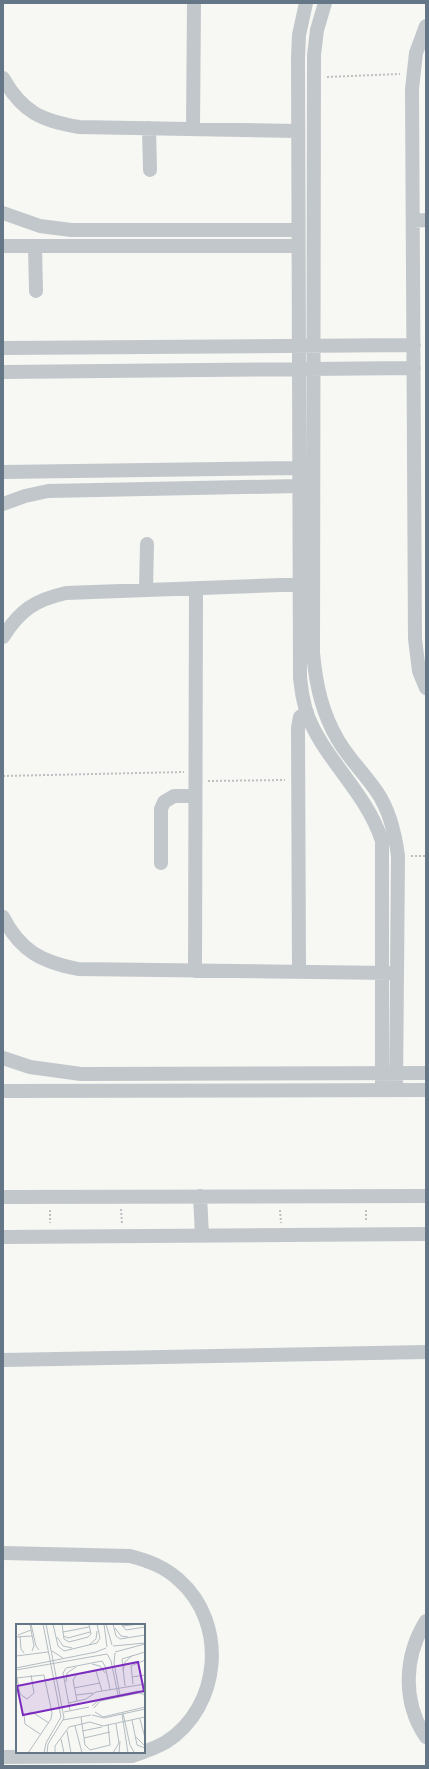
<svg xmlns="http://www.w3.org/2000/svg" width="429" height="1769" viewBox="0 0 429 1769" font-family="'Titillium Web',sans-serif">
<rect width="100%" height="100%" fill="#f7f8f4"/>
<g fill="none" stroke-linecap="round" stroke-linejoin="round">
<path stroke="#bcbfc2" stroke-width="2" stroke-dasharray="2 2" stroke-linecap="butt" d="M327 77 400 74
M3 776 184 772
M208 781 285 780
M411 856H426
M121 1209 122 1224
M50 1210V1223
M280 1210 281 1223
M366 1210V1221"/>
<path stroke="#c2c7cb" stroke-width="14" d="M306 3 299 35 298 58 300 678C301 689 303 700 306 711 322 758 366 791 382 841V1090
M325 3 317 30 314 55 313 653C316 685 322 713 338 740 349 759 365 774 377 792 390 811 395 833 398 856L396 1090
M426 26 416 53 412 89 415 639 419 671 426 688
M3 78C22 112 42 121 79 127L298 131
M149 128 150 170
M193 129 194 3
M3 213 40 226 71 230H298
M413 221 426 220
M3 246H298
M35 246 36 291
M3 348 414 345
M3 372 414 368
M3 472 298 468
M3 504 25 496 48 491 298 486
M146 590 147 544
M3 637C20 610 35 600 66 593L308 584
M161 863V809L164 802 174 796H195
M3 917C20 951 42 962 78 969L390 973
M195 971 196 589
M299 972 298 728 300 717 307 712
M3 1058 30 1067 81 1074 426 1073
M3 1091 426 1090
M200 1196 202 1235
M3 1197 426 1196
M3 1237 426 1234
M3 1360 426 1352
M3 1553 130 1556C149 1561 165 1567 179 1580 228 1623 221 1707 166 1742 156 1748 144 1752 132 1756L3 1757
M426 1621C404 1656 402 1702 426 1737"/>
</g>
<g transform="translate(16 1624)">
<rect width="129" height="129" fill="#f7f8f4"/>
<path fill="none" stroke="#b4bcc2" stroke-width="1" d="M14 0 18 22 16 27M15 0 20 22 23 26M27 0 45 93 30 119 28 129M30 0 48 94 32 120 31 129M37 0 42 22 48 27 81 19 84 14 81 0M46 0 48 15 53 18 72 13 75 10 73 0M88 0 91 23M90 0 96 21M97 0 100 12 104 15 129 11M105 0 110 6 129 3M106 2 123 0M99 4 105 12 112 13M47 8 73 3M2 11 15 6M4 12 5 25 8 29M48 12 52 14 74 8M0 13 16 12M41 13 47 22 56 24M73 21 80 15 81 7M97 22 129 19M36 27 47 34M99 28 129 20M99 29 98 39 104 71M91 30 95 37 102 71M0 32 32 28M76 40 84 42 89 49M0 44 80 28 90 24M0 46 91 30M107 47 109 38 117 31M116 53 129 51M0 54 28 51 36 89 35 95 12 129M1 54 4 70 11 75 18 69 15 51M50 58 51 49 60 43M117 60 115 42 129 36M109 62 106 35 129 28M58 64 84 59M60 71 77 69M61 77 57 56 61 50 80 47 86 67M53 79 70 75 80 68 129 60M76 82 84 75 122 67 129 69M78 84 84 77 123 69 129 71M54 86 47 49 50 44 86 37 89 42 94 65M48 88 73 83M79 88 87 93 129 83M107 89 114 121 118 128M106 90 112 129M76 91 88 94 129 85M65 93 69 121 74 126 94 121 92 100M124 95 129 114M47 96 75 91M116 96 121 121 129 124M59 102 66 129M51 107 55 129M66 107 86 103M24 110 9 100 8 91 16 88 33 99M0 111V129M120 113 129 122M68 114 94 108M45 115 48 129M39 129V122L53 103 74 98 87 102 129 93M97 129 103 119 100 100M103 129 104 117"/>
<path fill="#7b2cbf" fill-opacity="0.15" stroke="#7b2cbf" stroke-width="2" d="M122 38 128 67 7 91 1 62Z"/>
<rect width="129" height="129" fill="none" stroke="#657687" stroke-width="2"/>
</g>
<rect width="429" height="1769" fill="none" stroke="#657687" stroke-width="8"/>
</svg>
